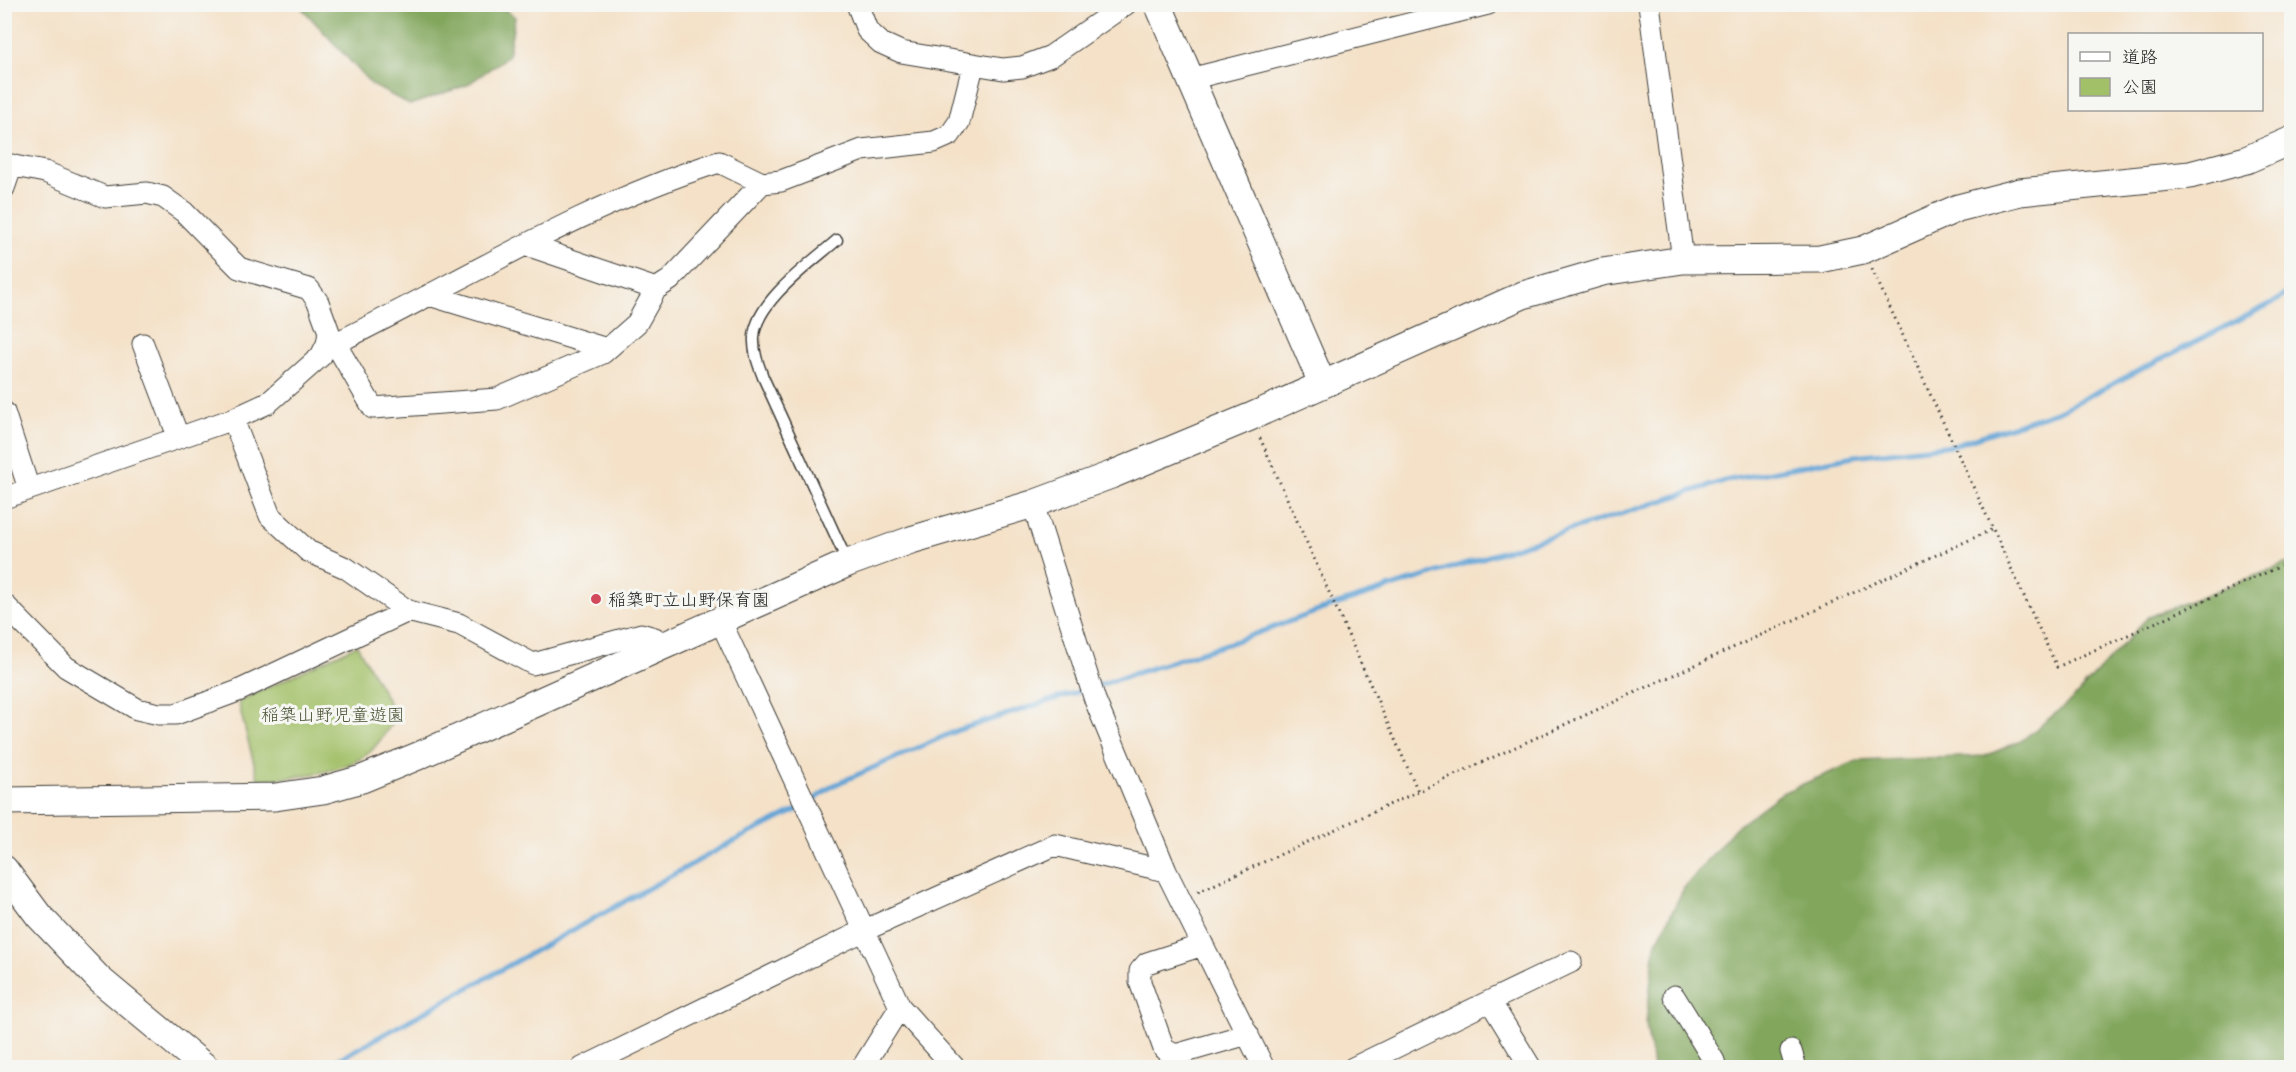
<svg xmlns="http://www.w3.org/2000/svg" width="2296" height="1072" viewBox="0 0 2296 1072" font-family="Delius,'Klee One',sans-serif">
<rect width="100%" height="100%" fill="#f6f6f2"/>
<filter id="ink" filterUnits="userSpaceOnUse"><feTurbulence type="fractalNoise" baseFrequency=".0167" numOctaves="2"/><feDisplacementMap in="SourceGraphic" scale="12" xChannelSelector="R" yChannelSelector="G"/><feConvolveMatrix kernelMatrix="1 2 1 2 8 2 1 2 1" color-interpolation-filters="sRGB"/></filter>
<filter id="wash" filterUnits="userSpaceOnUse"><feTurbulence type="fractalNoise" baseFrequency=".008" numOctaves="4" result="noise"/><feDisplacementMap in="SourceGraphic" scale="24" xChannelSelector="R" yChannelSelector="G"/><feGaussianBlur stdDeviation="1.35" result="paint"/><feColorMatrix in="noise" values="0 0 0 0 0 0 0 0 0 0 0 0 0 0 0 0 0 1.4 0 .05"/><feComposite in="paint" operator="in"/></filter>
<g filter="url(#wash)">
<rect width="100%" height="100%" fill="#f4e1c7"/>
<path fill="#a2c068" stroke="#5f6e42" stroke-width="1.5" d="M357 645 397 717C388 728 381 741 371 751 348 773 289 779 258 779L238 702Z"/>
<path fill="#81a65c" stroke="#4e613c" stroke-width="1.5" d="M299 5H499L515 17 508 56 467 85 410 105 372 85Z
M2291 562V1067H1653L1646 1023 1655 946 1684 888 1735 828 1782 793 1857 761 1985 756 2021 741 2072 700 2148 617Z"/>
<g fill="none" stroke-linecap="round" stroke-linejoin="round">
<path stroke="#63a4d6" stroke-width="5" d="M1096 686 1233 642 1332 606 1724 481 1854 456 1953 445 2059 411 2278 300 2292 289
M811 802 832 786 958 730 1087 689
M323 1068 734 841 803 807"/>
</g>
</g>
<g filter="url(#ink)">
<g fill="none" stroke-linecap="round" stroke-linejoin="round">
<g stroke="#3c3a36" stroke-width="13">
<path id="service" d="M837 240C811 263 756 301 754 337 753 351 758 364 763 377L848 563"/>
</g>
<g stroke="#3c3a36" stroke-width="23">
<path id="minor" d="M857 4 867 30 881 43 901 52 1003 69 1022 67 1051 56 1126 4
M1649 4 1683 260
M1190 79 1488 4
M4 164 45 172 105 197 147 193 163 197 184 212 239 268 309 289 318 302 329 332 327 344 321 356 268 403 233 419 4 498
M4 188 12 165
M527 245 656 289
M429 295 607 349
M335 343 373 408 497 399 603 353 637 323 656 289 670 280 762 183
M143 344 178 436
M326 348C456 285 580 206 719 162L762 183 781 181 862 150 934 142 950 135 959 122 973 66
M4 412 29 489
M233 419 270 516 308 551 346 568 408 611 459 624 533 664 641 634 655 638 664 646
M1033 504 1095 700 1166 871
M4 604 66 667 137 709 159 714H176L238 691 408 611
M721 622 900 1007 955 1068
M1203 945 1147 963 1140 971V982L1164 1049 1175 1055 1248 1034
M1674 996 1714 1061 1715 1068
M1490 1001 1571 962
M1791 1051 1796 1068
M582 1068 863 931 1055 845 1166 871 1264 1068
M862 1068 900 1007
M1353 1068 1490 1001 1531 1068"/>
</g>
<g stroke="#3c3a36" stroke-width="29">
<path id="tertiary" d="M1158 4 1322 383
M4 801 275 797 323 790 362 779 418 756 848 563 911 540 1033 504 1111 475 1250 417 1523 295 1602 272 1683 260 1820 259 1863 250 1958 208 2020 192 2190 175 2246 160 2292 140
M4 869 39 916 100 980 206 1068"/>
</g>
<path stroke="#3c3a36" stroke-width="3" stroke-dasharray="1.5 4.5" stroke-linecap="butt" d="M1872 269 2057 667 2292 561
M1260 438 1418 791
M1198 892 1991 530"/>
<use href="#service" stroke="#fff" stroke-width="10"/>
<use href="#minor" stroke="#fff" stroke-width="21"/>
<use href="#tertiary" stroke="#fff" stroke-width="27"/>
</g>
</g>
<circle fill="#d1495b" stroke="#f6f6f2" stroke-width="2" cx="596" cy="599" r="6"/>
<g text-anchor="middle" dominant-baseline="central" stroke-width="6" stroke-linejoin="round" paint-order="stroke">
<g font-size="18" fill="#1c1c1c" stroke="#f6f6f2" text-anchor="start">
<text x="608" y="599">稲築町立山野保育園</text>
</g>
<g font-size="18" fill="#4b5537" stroke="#f6f6f2">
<text x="333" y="714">稲築山野児童遊園</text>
</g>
</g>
<rect width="2296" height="1072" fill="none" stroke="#f6f6f2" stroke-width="24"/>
<rect x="2068" y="33" width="195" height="78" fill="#f6f6f2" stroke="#9f9f9c" stroke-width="1.5"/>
<rect x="2080" y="52" width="30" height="9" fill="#ffffff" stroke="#9f9f9c" stroke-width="1.5"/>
<text x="2122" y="63" font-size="18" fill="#1c1c1c">道路</text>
<rect x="2080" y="78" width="30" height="18" fill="#a2c068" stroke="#9f9f9c" stroke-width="1.5"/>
<text x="2122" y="93" font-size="18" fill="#1c1c1c">公園</text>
</svg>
